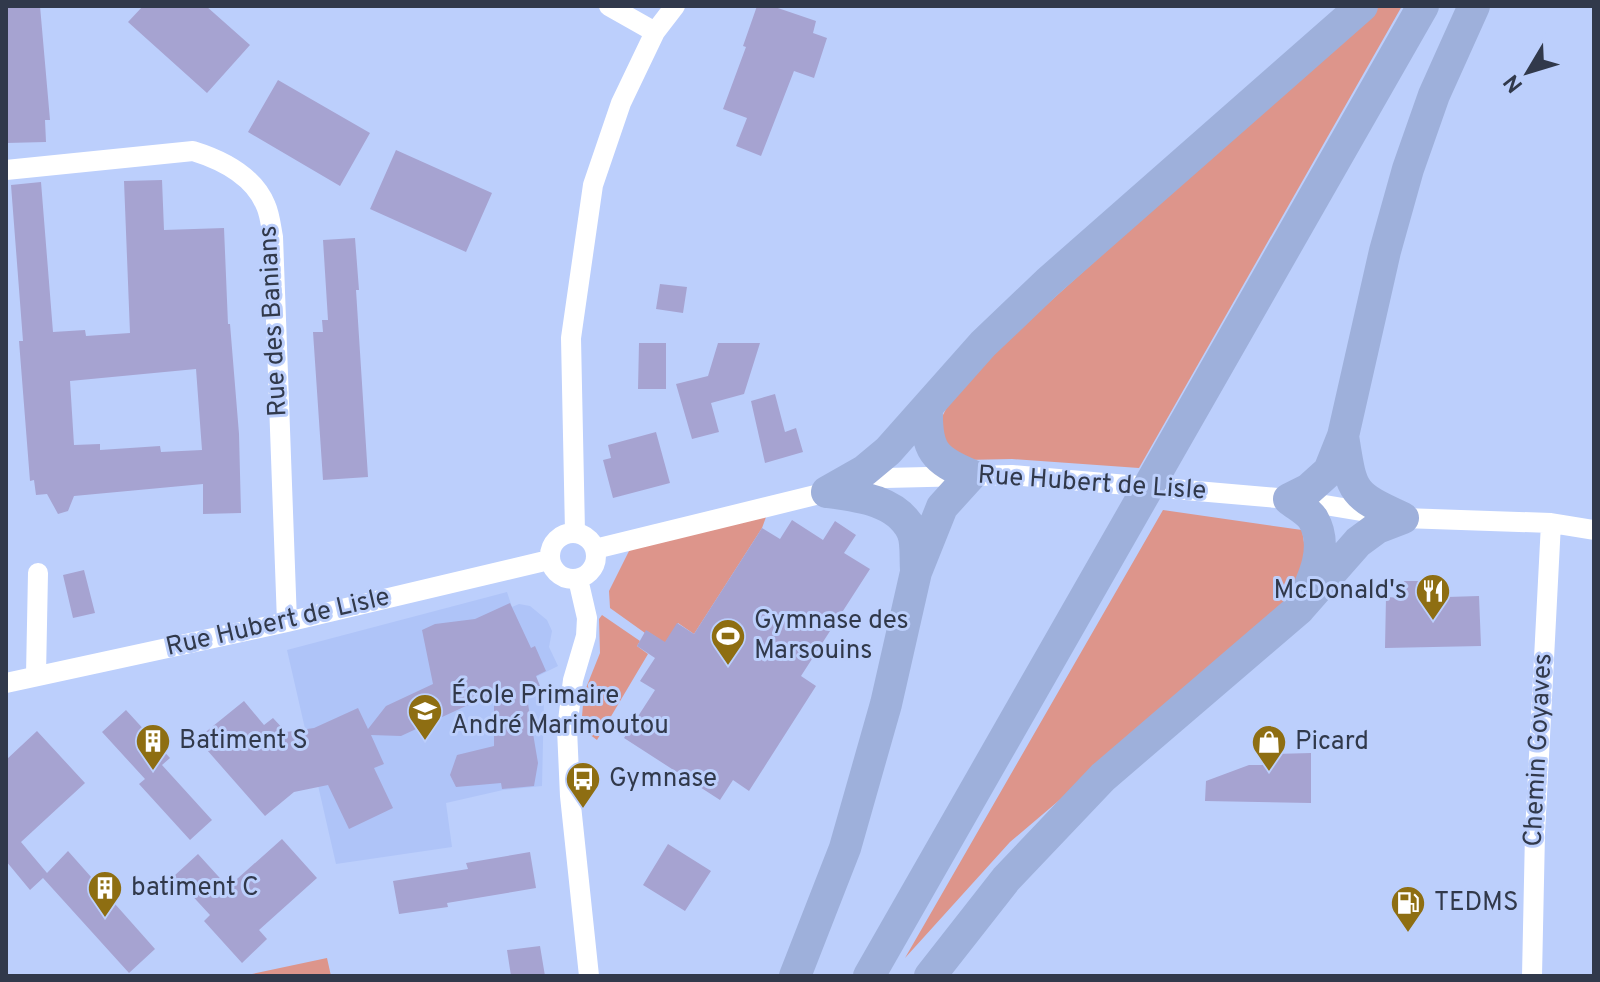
<svg xmlns="http://www.w3.org/2000/svg" width="1600" height="982" viewBox="0 0 1600 982" font-family="Overpass,sans-serif">
<rect width="100%" height="100%" fill="#bccffc"/>
<path fill="#afc4f8" d="M507 592 512 607 519 604 530 606 547 620 552 631 549 647 558 666 536 677 544 698 542 786 503 790 446 803 452 847 336 864 287 650Z"/>
<path fill="#dd958b" d="M1378 6H1402L1139 468 1012 459 964 460 946 456 939 423 954 393 1013 335Z
M769 509 762 528 694 634 678 623 665 643 647 631 645 633 610 608 609 591 631 547Z
M1163 510 1302 530 1306 555 1287 607 1010 842 905 958Z
M602 615 640 641 637 646 648 654 597 740 581 728 584 693 600 653 599 619Z
M327 958 331 976H253L252 974Z"/>
<path fill="#a6a3d1" fill-rule="evenodd" d="M6 6H40L50 120H45L46 142 6 143Z
M143 6H206L250 45 207 93 128 22Z
M757 6H772L816 21 813 33 827 38 814 78 794 71 761 156 736 146 747 118 723 109 746 47 743 46Z
M278 80 370 133 340 186 248 132Z
M396 150 492 193 466 252 370 209Z
M162 180 164 230 224 228 228 324H230L239 434 241 513 203 514V484L74 496 68 511 58 514 47 494 36 495 34 480 30 481 19 341H23L11 185 41 182 53 332 85 330 86 336 130 333 124 181ZM196 369 202 450 161 452 160 446 100 450V444L74 445 70 381Z
M355 238 359 290H356L368 477 323 480 313 332H323L322 320H328L323 240Z
M660 284 687 287 683 313 656 309Z
M639 343H666V389H638Z
M718 343H760L744 394 711 403 719 432 692 439 676 384 708 376Z
M775 394 785 432 796 428 803 452 765 463 751 401Z
M656 432 670 483 613 498 603 460 611 458 608 445Z
M792 520 823 540 835 521 856 535 844 553 870 569 801 676 816 686 749 791 733 780 720 800 624 738 655 690 640 681 655 658 637 646 646 630 665 642 677 623 694 634 762 528 780 539Z
M84 570 95 613 73 618 63 575Z
M1404 581H1446L1447 597 1479 596 1481 646 1385 648 1386 597 1403 598Z
M510 603 531 648 535 646 546 671 536 676 540 686 526 692 538 763 534 786 502 789 501 783 456 787 450 775 457 755 494 746V693L401 736 371 735 384 764 374 768 393 808 349 829 328 785 294 792 265 816 207 750 202 735 244 701 264 725 273 718 286 732 314 728 358 708 368 729 386 706 433 684 422 630 435 624 475 619Z
M126 710 170 758 162 765 212 820 190 840 139 784 145 779 102 732Z
M37 731 85 783 21 842 47 873 68 851 155 949 129 973 43 878 30 890 6 861V760Z
M1311 753V803L1205 801 1206 781 1249 765H1274L1275 754Z
M282 839 317 878 259 930 267 939 242 963 204 921 210 915 174 876 198 854 228 887Z
M668 844 711 871 685 911 643 885Z
M530 852 536 888 447 903 448 907 399 914 393 881 468 869 466 863Z
M540 946 545 976H511L507 950Z"/>
<g fill="none" stroke-linecap="round" stroke-linejoin="round">
<path stroke="#fff" stroke-width="20" d="M609 6 655 32
M6 170 193 151C222 160 254 176 266 206 270 215 271 227 273 237L287 622
M575 532 571 338 593 185 621 103 655 32 675 6
M550 556a23 23 0 1 1 46 0a23 23 0 1 1-46 0Z
M595 549 885 478 1012 475 1289 499 1403 518 1551 523 1594 530
M578 579 587 618 586 636 573 680 567 729 570 796 589 976
M36 675 38 573
M6 683 287 622 549 560
M1532 976 1535 833 1551 523"/>
<path stroke="#9eb0db" stroke-width="32" d="M1343 436C1352 492 1350 494 1403 518
M827 492 864 471 888 451 983 344 1048 282 1362 6
M827 492C857 496 897 500 912 531 917 541 915 558 916 570
M1299 609C1312 582 1330 548 1313 519 1308 511 1296 505 1289 499L1309 489 1329 471 1343 436 1385 251 1408 169 1434 95 1474 6
M795 976 845 848 886 704 916 572 942 507 971 475C934 460 926 450 927 410
M869 976 1423 6
M930 976 1006 879 1103 777 1299 609 1358 542 1377 528 1403 518"/>
</g>
<defs>
<g id="restaurant-pin" transform="scale(1.8)"><path d="M0 17L-7.5 6A9.5 9.5 0 1 1 7.5 6Z" fill="#8e6e12" stroke="#bccffc"/><path d="M-5-6h1v4h1v-4h1v4h1v-4h1v5L-1.5 .5V6h-2V.5L-5-1ZM5-6V6H3V1.5H1.5Q1.5-4 5-6Z" fill="#fff"/></g>
<g id="stadium-pin" transform="scale(1.8)"><path d="M0 17L-7.5 6A9.5 9.5 0 1 1 7.5 6Z" fill="#8e6e12" stroke="#bccffc"/><path d="M0-5a6.5 5 0 1 0 0 10a6.5 5 0 1 0 0-10ZM-3.5-1.8h7v3.6h-7Z" fill="#fff"/></g>
<g id="school-pin" transform="scale(1.8)"><path d="M0 17L-7.5 6A9.5 9.5 0 1 1 7.5 6Z" fill="#8e6e12" stroke="#bccffc"/><path d="M0-5L7-2L0 1L-7-2ZM-4 1L0 2.5L4 1V4Q0 6-4 4Z" fill="#fff"/></g>
<g id="building-pin" transform="scale(1.8)"><path d="M0 17L-7.5 6A9.5 9.5 0 1 1 7.5 6Z" fill="#8e6e12" stroke="#bccffc"/><path d="M-4-6H4V6H1V3H-1V6H-4ZM-2.5-4.3h1.7v1.8h-1.7ZM.8-4.3h1.7v1.8H.8ZM-2.5-1h1.7V.8h-1.7ZM.8-1h1.7V.8H.8Z" fill="#fff"/></g>
<g id="shop-pin" transform="scale(1.8)"><path d="M0 17L-7.5 6A9.5 9.5 0 1 1 7.5 6Z" fill="#8e6e12" stroke="#bccffc"/><path d="M-5-2.5h2.3a2.7 3.5 0 0 1 5.4 0H5L5.5 6h-11ZM-1.5-2.5h3a1.5 2.3 0 0 0-3 0Z" fill="#fff"/></g>
<g id="bus-pin" transform="scale(1.8)"><path d="M0 17L-7.5 6A9.5 9.5 0 1 1 7.5 6Z" fill="#8e6e12" stroke="#bccffc"/><path d="M-5-6H5V4H4V6H2V4H-2V6H-4V4H-5ZM-3.5-4V0h7V-4ZM-3.5 1.2v1.5H-2V1.2ZM2 1.2v1.5H3.5V1.2Z" fill="#fff"/></g>
<g id="fuel-pin" transform="scale(1.8)"><path d="M0 17L-7.5 6A9.5 9.5 0 1 1 7.5 6Z" fill="#8e6e12" stroke="#bccffc"/><path d="M-5.5-6h7V0h2V4h1.3V-2.5L3-4.5l.8-.8L6-3V5H2.5V1h-1V6h-7ZM-4.2-4.7v3.2H.2V-4.7Z" fill="#fff"/></g>
</defs>
<g fill-rule="evenodd">
<use href="#restaurant-pin" x="1433" y="591"/>
<use href="#stadium-pin" x="728" y="636"/>
<use href="#school-pin" x="425" y="711"/>
<use href="#building-pin" x="153" y="741"/>
<use href="#shop-pin" x="1269" y="742"/>
<use href="#bus-pin" x="583" y="779"/>
<use href="#building-pin" x="105" y="888"/>
<use href="#fuel-pin" x="1408" y="903"/>
</g>
<g text-anchor="middle" dominant-baseline="central" stroke-width="6" stroke-linejoin="round" paint-order="stroke">
<g font-size="26" fill="#31394b" stroke="#bccffc">
<text transform="translate(274 321) rotate(-93)">Rue des Banians</text>
<text transform="translate(1092 484) rotate(4)">Rue Hubert de Lisle</text>
<text transform="translate(278 623) rotate(-13)">Rue Hubert de Lisle</text>
<text transform="translate(1539 750) rotate(-87)">Chemin Goyaves</text>
</g>
<g font-size="26" fill="#31394b" stroke="#bccffc" text-anchor="start">
<text x="1407" y="591" text-anchor="end">McDonald's</text>
<text x="754" y="621">Gymnase des<tspan x="754" dy="30">Marsouins</tspan></text>
<text x="451" y="696">École Primaire<tspan x="451" dy="30">André Marimoutou</tspan></text>
<text x="179" y="741">Batiment S</text>
<text x="1295" y="742">Picard</text>
<text x="609" y="779">Gymnase</text>
<text x="131" y="888">batiment C</text>
<text x="1434" y="903">TEDMS</text>
</g>
</g>
<rect width="1600" height="982" fill="none" stroke="#31394b" stroke-width="16"/>
<g transform="translate(1528 72) rotate(232)" stroke="#bccffc" stroke-width="6" paint-order="stroke">
<path d="M0-6L14 30L0 20L-14 30Z" fill="#31394b"/>
<text y="-12" font-size="22" font-weight="bold" text-anchor="middle" fill="#31394b">N</text>
</g>
</svg>
